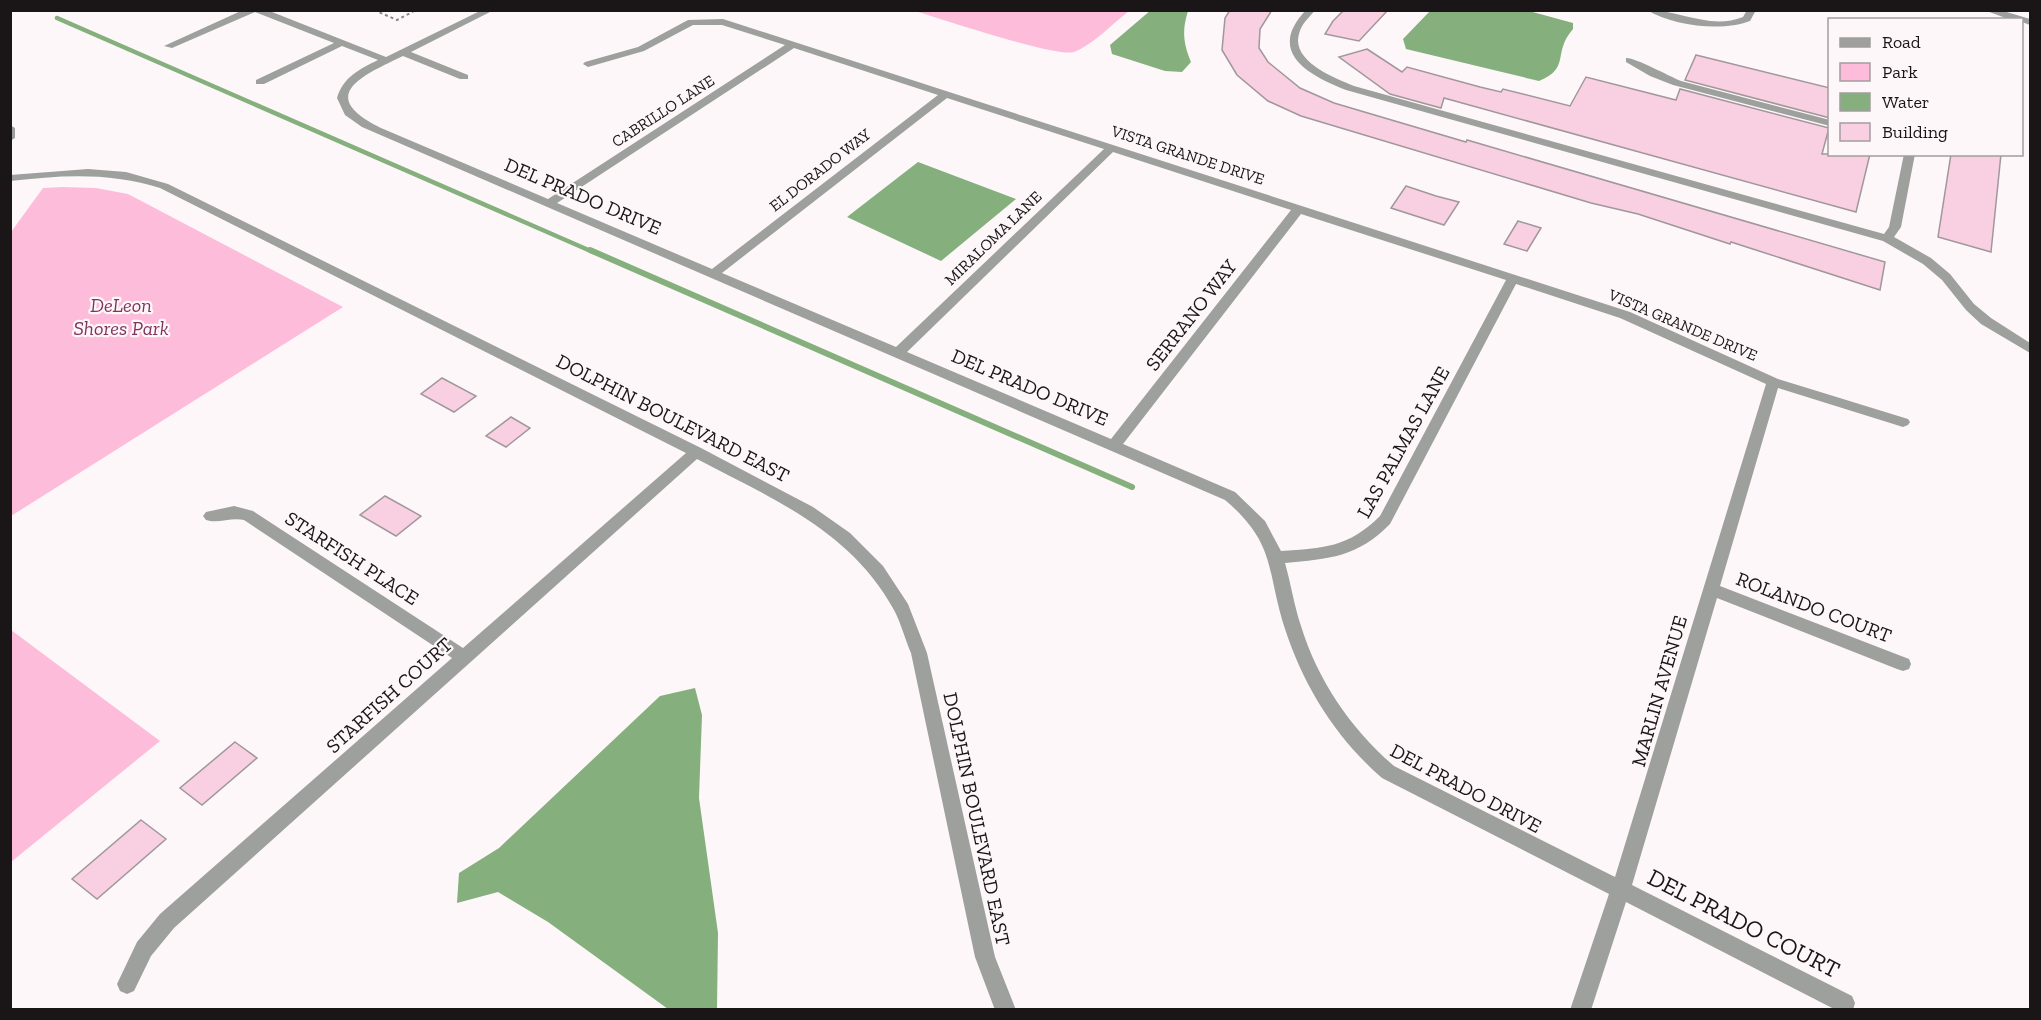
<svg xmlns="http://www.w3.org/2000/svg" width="2041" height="1020" viewBox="0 0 2041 1020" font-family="'Zilla Slab',serif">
<rect width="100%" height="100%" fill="#fef7f9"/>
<path fill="#fdbcda" d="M915 11H1129C1112 24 1094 44 1074 52 1057 58 939 18 915 11Z
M63 187 96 188 128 194 343 307 11 516V232L43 188Z
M11 630 160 741 11 862H10Z"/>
<path fill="#85b07d" d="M1151 10 1188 11C1182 30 1183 43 1191 62L1182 72 1165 71 1112 54 1110 45Z
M1430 11H1529L1573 23V29C1552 53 1571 68 1539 81L1406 49 1403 39Z
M918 162 1016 199 941 261 847 217Z
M695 688 702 715 699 798 718 933 717 1009H668L548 922 498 892 457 903 459 873 499 848 660 696Z"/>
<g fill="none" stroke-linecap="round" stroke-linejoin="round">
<path stroke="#85b07d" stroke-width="4.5" d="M57 18 593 252"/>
<path stroke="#85b07d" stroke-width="6" d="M590 250 1132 487"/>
</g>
<path fill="#f9d0e2" stroke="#a1979b" stroke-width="1.5" d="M1230 10H1272L1260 29 1259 48 1268 62 1300 88 1334 103 1466 142 1467 140 1885 262 1880 290 1731 242 1730 244 1638 214 1591 203 1301 116 1268 101 1237 75 1222 50 1225 18Z
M1344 10H1388L1359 41 1325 34 1333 21Z
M1367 49 1402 72 1407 67 1480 87 1501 92 1503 89 1570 106 1586 77 1676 100 1680 89 1829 128 1822 154H1870L1856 212 1444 98 1441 108 1390 94 1339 57Z
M1696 55 1830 88V118L1685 80Z
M1951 154H2001L1991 252 1938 237Z
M1406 186 1436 196 1459 202 1444 225 1391 208Z
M1518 221 1541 228 1527 251 1504 244Z
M442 378 476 396 454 412 421 394Z
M511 417 530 428 506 447 486 436Z
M385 496 421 516 396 536 360 515Z
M235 742 257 758 202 805 180 788Z
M141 820 166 839 97 899 72 879Z"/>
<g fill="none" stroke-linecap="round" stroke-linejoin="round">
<path stroke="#8b8587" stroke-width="2" stroke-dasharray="3 3" stroke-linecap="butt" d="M374 10 397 20 416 10"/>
<path fill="#9da09c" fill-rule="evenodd" d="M243 10H267L386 57 482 10H494L411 52 468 75V79H460L403 56C364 75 314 95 381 128L548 199 785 45 722 25H693L644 51 588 67 583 64 585 62 638 47 688 20 723 19 1630 312 1778 379 1908 419 1910 422 1908 425 1903 427 1778 388 1720 586 1909 659 1911 664 1909 669 1903 671 1897 669 1717 598 1632 885 1852 996 1855 1003 1853 1010H1836L1626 902 1591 1010H1570L1609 894 1382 778C1336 738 1304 687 1285 629 1266 571 1277 544 1225 500L362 127 345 115 337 98C343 77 360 69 378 60L342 46 264 84H256V80L334 43 255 12 172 48 164 46ZM794 48 938 95 712 269 557 203ZM947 98 1104 149 896 347 722 273ZM1113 152 1291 210 1111 439 907 352ZM1301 214 1506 280 1380 516C1348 548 1323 548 1281 551L1265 521 1235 492 1123 444ZM1516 284 1620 318 1766 384 1615 877 1394 766C1351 729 1318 681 1301 626 1294 605 1291 584 1285 563 1329 559 1358 557 1390 524Z
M1306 10H1315C1309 18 1301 24 1299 34 1291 61 1334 78 1354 86L1884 234 1889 227 1904 154H1915L1901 227 1894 237 1931 258 1950 274 1974 304 1991 318 2030 343V353L1981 324 1966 310 1942 280 1923 264 1883 241 1346 90C1308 75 1266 52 1306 10Z
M1647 10C1680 10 1710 30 1743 17L1747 10H1756L1750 21C1722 32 1673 26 1647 10Z
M1984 10H2000L2030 19V25L2022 22V20H2011Z
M1626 58C1634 57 1669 76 1681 81L1830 120V126L1673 85 1650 76 1626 62Z
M10 125 15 128V138L10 141Z
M88 169 126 172 168 184 701 448 813 507 850 533 883 566 908 604 927 653 995 957 1016 1010H995L975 957 911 653C905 639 901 623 894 610 851 531 773 499 697 459L174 928 151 956 134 991 127 994 120 991 117 984 137 942 160 914 452 658 244 520C231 517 218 524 206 520L203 516 206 512 234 506 253 511 463 648 686 453 160 188C110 172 62 175 10 181V175Z"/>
</g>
<g text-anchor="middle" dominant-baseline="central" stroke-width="4.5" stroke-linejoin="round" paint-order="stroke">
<g font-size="16" fill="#1a1617" stroke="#fef7f9">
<text transform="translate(663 111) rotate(-33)">CABRILLO LANE</text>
<text transform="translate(1188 155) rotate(18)">VISTA GRANDE DRIVE</text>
<text transform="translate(820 170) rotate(-38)">EL DORADO WAY</text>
<text transform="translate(993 238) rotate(-44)">MIRALOMA LANE</text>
<text transform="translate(1683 325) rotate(23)">VISTA GRANDE DRIVE</text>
</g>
<g font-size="20" fill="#1a1617" stroke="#fef7f9">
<text transform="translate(583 196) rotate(23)">DEL PRADO DRIVE</text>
<text transform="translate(1191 315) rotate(-52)">SERRANO WAY</text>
<text transform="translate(1030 387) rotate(23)">DEL PRADO DRIVE</text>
<text transform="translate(673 418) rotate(27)">DOLPHIN BOULEVARD EAST</text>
<text transform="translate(1403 442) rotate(-61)">LAS PALMAS LANE</text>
<text transform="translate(352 558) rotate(33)">STARFISH PLACE</text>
<text transform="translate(1814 607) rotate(21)">ROLANDO COURT</text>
<text transform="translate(1659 691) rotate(-74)">MARLIN AVENUE</text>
<text transform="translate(389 695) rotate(-42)">STARFISH COURT</text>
<text transform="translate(1466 788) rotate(28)">DEL PRADO DRIVE</text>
<text transform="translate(977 819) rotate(78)">DOLPHIN BOULEVARD EAST</text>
</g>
<g font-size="20" font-style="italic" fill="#80345c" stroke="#fef7f9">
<text x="121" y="305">DeLeon<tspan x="121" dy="23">Shores Park</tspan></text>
</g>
<g font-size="24" fill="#1a1617" stroke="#fef7f9">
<text transform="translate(1744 923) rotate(27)">DEL PRADO COURT</text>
</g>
</g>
<rect width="2041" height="1020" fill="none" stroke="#1a1617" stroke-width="24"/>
<rect x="1828" y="18" width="195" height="138" fill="#fef7f9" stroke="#a39d9f" stroke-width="1.5"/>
<rect x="1840" y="38" width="30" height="9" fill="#9da09c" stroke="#a39d9f" stroke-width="1.5"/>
<text x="1882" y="48" font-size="18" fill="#1a1617">Road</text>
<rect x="1840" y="63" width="30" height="18" fill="#fdbcda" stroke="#a39d9f" stroke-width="1.5"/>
<text x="1882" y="78" font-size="18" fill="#1a1617">Park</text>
<rect x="1840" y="93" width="30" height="18" fill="#85b07d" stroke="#a39d9f" stroke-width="1.5"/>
<text x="1882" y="108" font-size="18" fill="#1a1617">Water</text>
<rect x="1840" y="123" width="30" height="18" fill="#f9d0e2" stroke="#a39d9f" stroke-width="1.5"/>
<text x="1882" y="138" font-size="18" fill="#1a1617">Building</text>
</svg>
